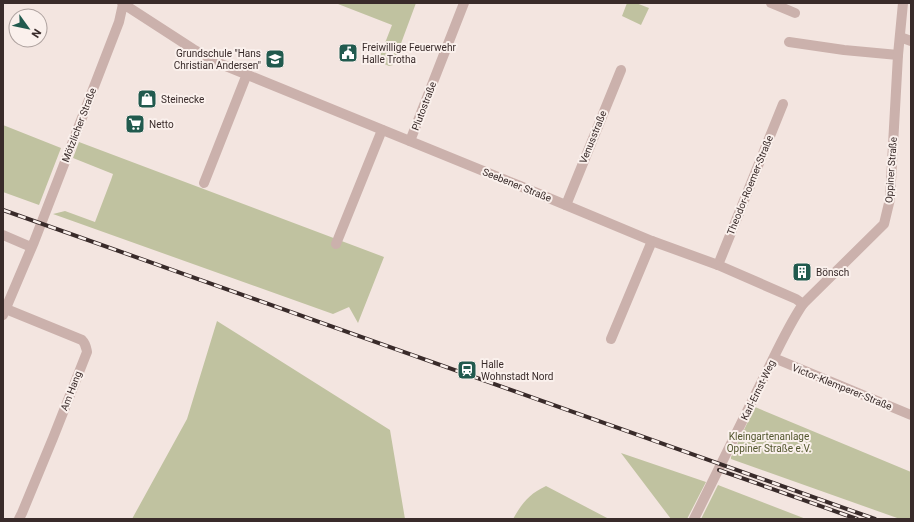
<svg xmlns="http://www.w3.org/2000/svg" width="914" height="522" viewBox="0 0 914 522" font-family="Roboto,sans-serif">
<rect width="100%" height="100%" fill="#f3e5e0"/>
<path fill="#c0c2a0" d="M338 3H416L393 65 389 66 378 61 392 25 338 4Z
M627 3H636L649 8 641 25 622 16Z
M3 125 61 148 39 205 3 192Z
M79 142 384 257 358 323 349 307 333 314 53 214 65 211 95 222 111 180 113 174 73 158Z
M217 321 390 430 405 519H132L187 419Z
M755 407 911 472V519H900L731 459V457Z
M621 453 706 482 687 519H671Z
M718 485 806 519H701Z
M546 486 609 519H513C522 503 529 494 546 486Z"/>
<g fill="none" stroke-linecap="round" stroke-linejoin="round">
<path stroke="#cbb1ac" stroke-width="10" d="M771 3 795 13
M900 37 911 41
M789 42 844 50 898 55
M410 141 464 3
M204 183 247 74
M566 205 621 70
M3 235 31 247
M336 244 382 130
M718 265 783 104
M6 309 82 340C86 344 86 347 87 352L53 438 22 513 19 519
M611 339 652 241
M774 358 911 415
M694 519C716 474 738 430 760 385 774 358 786 329 803 304"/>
<path stroke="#cbb1ac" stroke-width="10" d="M122 3 193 49 216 62 520 186 652 241 718 265 796 299 803 304 884 224 890 199 898 55 903 3
M3 315 34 242 119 22 123 4"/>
<g stroke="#392b2a" stroke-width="4">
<path id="rail" d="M3 210 875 519
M719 470 857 519"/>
</g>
<use href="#rail" stroke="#faf0ec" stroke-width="2.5" stroke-dasharray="8" stroke-linecap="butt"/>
</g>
<defs>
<g id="civic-square" transform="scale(1)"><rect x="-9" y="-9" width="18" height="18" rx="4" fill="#215a4e" stroke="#faf0ec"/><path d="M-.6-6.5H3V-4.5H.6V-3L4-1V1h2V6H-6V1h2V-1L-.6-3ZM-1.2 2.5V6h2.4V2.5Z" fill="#fff"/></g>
<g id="school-square" transform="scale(1)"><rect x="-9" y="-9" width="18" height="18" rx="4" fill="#215a4e" stroke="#faf0ec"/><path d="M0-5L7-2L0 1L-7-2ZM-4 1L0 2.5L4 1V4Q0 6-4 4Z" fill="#fff"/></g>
<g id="shop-square" transform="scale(1)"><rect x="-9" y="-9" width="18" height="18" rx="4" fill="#215a4e" stroke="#faf0ec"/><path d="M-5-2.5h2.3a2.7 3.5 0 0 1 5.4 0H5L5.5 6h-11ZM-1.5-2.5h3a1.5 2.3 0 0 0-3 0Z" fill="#fff"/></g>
<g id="supermarket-square" transform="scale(1)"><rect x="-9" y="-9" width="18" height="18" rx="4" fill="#215a4e" stroke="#faf0ec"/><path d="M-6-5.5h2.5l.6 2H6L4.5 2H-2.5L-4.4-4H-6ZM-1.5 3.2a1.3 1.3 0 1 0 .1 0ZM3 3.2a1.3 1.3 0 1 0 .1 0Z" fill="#fff"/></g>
<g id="building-square" transform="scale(1)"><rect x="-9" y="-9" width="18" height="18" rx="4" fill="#215a4e" stroke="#faf0ec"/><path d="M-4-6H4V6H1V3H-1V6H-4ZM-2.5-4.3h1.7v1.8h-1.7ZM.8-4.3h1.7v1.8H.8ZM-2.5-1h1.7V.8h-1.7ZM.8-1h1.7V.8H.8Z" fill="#fff"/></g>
<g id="station-square" transform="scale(1)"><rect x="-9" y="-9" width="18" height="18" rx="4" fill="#215a4e" stroke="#faf0ec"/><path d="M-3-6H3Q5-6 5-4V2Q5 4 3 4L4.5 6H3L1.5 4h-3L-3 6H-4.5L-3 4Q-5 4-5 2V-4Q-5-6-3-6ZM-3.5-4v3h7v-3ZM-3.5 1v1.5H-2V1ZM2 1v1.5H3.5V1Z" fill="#fff"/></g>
</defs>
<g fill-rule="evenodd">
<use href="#civic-square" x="348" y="53"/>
<use href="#school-square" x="275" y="59"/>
<use href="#shop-square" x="147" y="99"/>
<use href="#supermarket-square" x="135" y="124"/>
<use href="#building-square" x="802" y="272"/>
<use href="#station-square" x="467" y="370"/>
</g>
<g text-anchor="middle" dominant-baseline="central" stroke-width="4" stroke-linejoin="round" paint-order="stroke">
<g font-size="10" fill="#392b2a" stroke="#faf0ec" text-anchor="start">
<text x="362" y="47">Freiwillige Feuerwehr<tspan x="362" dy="12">Halle Trotha</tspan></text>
<text x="261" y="53" text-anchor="end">Grundschule "Hans<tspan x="261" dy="12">Christian Andersen"</tspan></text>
<text x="161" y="99">Steinecke</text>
<text x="149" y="124">Netto</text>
<text x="816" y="272">Bönsch</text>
<text x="481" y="364">Halle<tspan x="481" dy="12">Wohnstadt Nord</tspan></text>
</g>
<g font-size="10" fill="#392b2a" stroke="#faf0ec">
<text transform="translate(424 106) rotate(-69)">Plutostraße</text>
<text transform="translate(79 125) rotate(-69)">Mötzlicher Straße</text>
<text transform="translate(593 137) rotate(-68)">Venusstraße</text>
<text transform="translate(891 170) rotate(-86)">Oppiner Straße</text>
<text transform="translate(517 185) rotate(22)">Seebener Straße</text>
<text transform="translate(750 185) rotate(-68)">Theodor-Roemer-Straße</text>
<text transform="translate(842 387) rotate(22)">Victor-Klemperer-Straße</text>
<text transform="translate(758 390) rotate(-64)">Karl-Ernst-Weg</text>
<text transform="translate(71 391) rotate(-69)">Am Hang</text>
</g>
<g font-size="10" fill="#53572f" stroke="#faf0ec">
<text x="769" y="436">Kleingartenanlage<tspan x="769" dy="12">Oppiner Straße e.V.</tspan></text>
</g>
</g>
<rect width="914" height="522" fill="none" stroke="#392b2a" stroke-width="8"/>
<g transform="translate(28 28) rotate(123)"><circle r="19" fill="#faf0ec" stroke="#ada19e"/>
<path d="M0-3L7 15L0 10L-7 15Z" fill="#215a4e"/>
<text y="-6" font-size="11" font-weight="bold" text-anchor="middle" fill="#392b2a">N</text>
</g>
</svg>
